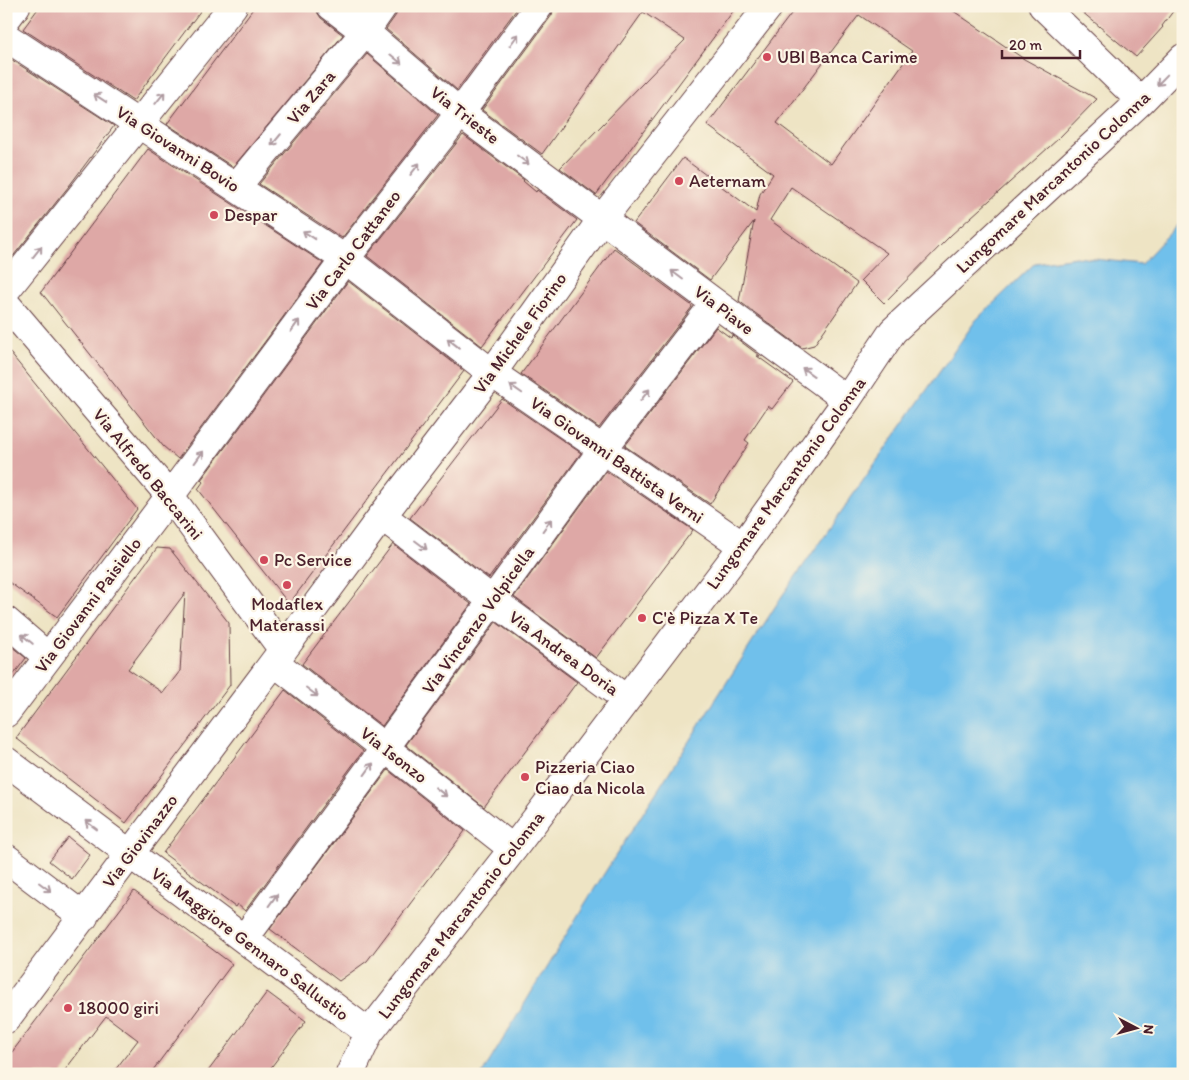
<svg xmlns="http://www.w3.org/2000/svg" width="1189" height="1080" viewBox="0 0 1189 1080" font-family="Itim,sans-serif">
<rect width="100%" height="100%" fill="#fcf5e5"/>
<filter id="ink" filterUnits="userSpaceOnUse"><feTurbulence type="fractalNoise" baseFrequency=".02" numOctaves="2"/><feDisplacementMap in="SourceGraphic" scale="10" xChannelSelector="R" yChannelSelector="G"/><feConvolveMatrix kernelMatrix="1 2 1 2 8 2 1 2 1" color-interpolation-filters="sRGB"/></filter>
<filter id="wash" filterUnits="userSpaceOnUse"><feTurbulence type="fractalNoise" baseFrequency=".0096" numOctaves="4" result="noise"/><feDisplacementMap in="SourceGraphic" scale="20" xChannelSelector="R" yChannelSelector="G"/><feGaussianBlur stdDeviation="1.12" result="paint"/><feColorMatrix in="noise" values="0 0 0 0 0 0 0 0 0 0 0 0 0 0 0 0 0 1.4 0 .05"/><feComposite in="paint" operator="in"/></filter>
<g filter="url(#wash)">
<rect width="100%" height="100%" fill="#eee4c4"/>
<path fill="#70c0eb" stroke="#5d708b" d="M1183 219V1074H482L586 902 782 596 976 320 1035 263 1076 257 1141 264Z"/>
<g id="blocks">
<path fill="#dea8a6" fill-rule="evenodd" d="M40 6H204L133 101 23 29Z
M255 6H316L317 12 321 18 343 35 233 167 167 124Z
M398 6H519L457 90 386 29 396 15Z
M554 6H737L596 195 560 168 685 40 643 12 542 154 482 110 552 15Z
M797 6H946L1024 59 1097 99 1058 139 951 235 884 303 861 280 887 253 791 187 770 220 857 283 814 345 802 348 739 301 754 221 710 280 634 223 683 158 756 212 760 194 773 174 707 125ZM859 15 912 51 831 164 777 123Z
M1075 6H1177L1162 26 1163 27 1136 57Z
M367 54 438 115 342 238 259 184Z
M6 56 114 126 69 186 6 265Z
M463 135 524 180 523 181 536 192 537 190 577 220 482 346 367 256Z
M148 149 323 263 178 459 163 446 41 292Z
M614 248 691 305 692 307 599 428 521 374Z
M348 281 464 371 289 604 198 489 203 482 201 480Z
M716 327 731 338 732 335 760 356H757L793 382 772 409 768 406 745 440 749 443 710 504 625 446Z
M6 348 137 509 57 617 6 580Z
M502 399 581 453 489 578 410 518Z
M606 471 693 530 596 658 514 597Z
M393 544 471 604 382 726 302 664Z
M157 548 170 549 229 623 230 685 126 823 16 738ZM185 593 180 671 163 693 128 669Z
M496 622 577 682 484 807 406 745Z
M6 642 26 658 6 685Z
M285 690 363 751 245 911 237 904 235 907 163 853Z
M388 770 465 831 367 961 339 981 270 929Z
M68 837 90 855 72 879 49 861Z
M134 891 232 964 150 1074H112L138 1040 106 1016 62 1074H6V1060Z
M267 992 306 1021 266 1074H206Z"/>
</g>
</g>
<g filter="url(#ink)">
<use href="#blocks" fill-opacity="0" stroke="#633d42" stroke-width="1"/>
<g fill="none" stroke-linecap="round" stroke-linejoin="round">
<g stroke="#633d42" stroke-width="30">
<path id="minor" d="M331 6 365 32 460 113 715 303 847 400
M1043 6 1141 101
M6 19 16 6
M6 37 345 259 492 373 743 546
M236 187 365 32 383 6
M6 290 233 6
M6 304 170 496 283 650
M382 516 492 600 626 699
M6 621 48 657
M274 662 385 748 513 849
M6 713 170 496 345 259 460 113 539 6
M6 761 369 1033
M6 858 84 917
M244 939 385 748 603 449 715 303
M6 1019 283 650 382 516 492 373 602 219 769 6
M350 1074 369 1033 513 849 743 546 847 400 893 331 1141 101 1183 58"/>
</g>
<use href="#minor" stroke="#fff" stroke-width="28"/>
</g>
<defs><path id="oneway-shaft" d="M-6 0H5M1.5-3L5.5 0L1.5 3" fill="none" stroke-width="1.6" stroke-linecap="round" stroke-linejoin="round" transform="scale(1.25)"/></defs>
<g stroke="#ae9aa0">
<use href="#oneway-shaft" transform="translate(514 40) rotate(-53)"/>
<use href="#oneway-shaft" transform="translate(396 59) rotate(40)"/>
<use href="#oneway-shaft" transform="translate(1162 80) rotate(134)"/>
<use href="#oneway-shaft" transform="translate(100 98) rotate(-147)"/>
<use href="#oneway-shaft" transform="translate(160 98) rotate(-51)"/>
<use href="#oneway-shaft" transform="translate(276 140) rotate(130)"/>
<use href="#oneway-shaft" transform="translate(523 160) rotate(37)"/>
<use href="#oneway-shaft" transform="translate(415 169) rotate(-52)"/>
<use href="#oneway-shaft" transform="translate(309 235) rotate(-147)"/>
<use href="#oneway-shaft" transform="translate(37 252) rotate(-52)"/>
<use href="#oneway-shaft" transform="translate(677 275) rotate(-143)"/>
<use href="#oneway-shaft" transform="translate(295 326) rotate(-54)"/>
<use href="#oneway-shaft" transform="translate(453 343) rotate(-142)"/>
<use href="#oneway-shaft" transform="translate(808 372) rotate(-144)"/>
<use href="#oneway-shaft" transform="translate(516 389) rotate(-145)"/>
<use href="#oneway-shaft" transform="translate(645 395) rotate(-52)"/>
<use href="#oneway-shaft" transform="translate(199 457) rotate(-54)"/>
<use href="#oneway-shaft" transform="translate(547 525) rotate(-54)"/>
<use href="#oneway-shaft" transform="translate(421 545) rotate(37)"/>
<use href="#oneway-shaft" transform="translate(27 639) rotate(-140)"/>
<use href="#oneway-shaft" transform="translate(312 692) rotate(37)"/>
<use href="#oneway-shaft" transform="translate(369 769) rotate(-54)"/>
<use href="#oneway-shaft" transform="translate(441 792) rotate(38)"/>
<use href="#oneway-shaft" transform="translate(91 825) rotate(-143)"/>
<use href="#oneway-shaft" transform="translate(45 887) rotate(37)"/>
<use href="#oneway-shaft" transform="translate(273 900) rotate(-54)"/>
</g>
</g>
<g fill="#d1495b" stroke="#fcf5e5" stroke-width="2">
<circle cx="767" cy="57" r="5"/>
<circle cx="679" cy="181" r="5"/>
<circle cx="214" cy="215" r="5"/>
<circle cx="264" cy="560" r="5"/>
<circle cx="287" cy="585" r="5"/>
<circle cx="642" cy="618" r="5"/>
<circle cx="525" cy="777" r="5"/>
<circle cx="68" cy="1008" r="5"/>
</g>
<g text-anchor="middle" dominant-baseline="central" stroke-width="4.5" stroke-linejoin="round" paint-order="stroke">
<g font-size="18" fill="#4a1f2b" stroke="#fcf5e5" text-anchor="start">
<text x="777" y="57">UBI Banca Carime</text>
<text x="689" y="181">Aeternam</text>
<text x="224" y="215">Despar</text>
<text x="274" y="560">Pc Service</text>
<text x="287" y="604" text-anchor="middle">Modaflex<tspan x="287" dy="21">Materassi</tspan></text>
<text x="652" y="618">C'è Pizza X Te</text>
<text x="535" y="767">Pizzeria Ciao<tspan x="535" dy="21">Ciao da Nicola</tspan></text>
<text x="78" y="1008">18000 giri</text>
</g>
<g font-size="18" fill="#4a1f2b" stroke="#fcf5e5">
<text transform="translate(311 97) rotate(-50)">Via Zara</text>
<text transform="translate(465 115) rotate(38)">Via Trieste</text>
<text transform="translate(178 149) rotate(33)">Via Giovanni Bovio</text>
<text transform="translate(1053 182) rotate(-43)">Lungomare Marcantonio Colonna</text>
<text transform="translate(353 250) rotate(-53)">Via Carlo Cattaneo</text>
<text transform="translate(724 310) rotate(37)">Via Piave</text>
<text transform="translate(520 333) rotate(-54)">Via Michele Fiorino</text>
<text transform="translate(617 460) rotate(35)">Via Giovanni Battista Verni</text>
<text transform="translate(148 474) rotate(51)">Via Alfredo Baccarini</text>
<text transform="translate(786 483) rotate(-54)">Lungomare Marcantonio Colonna</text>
<text transform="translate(88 605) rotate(-53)">Via Giovanni Paisiello</text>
<text transform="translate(478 620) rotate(-54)">Via Vincenzo Volpicella</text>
<text transform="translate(564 653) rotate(36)">Via Andrea Doria</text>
<text transform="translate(394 755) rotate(38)">Via Isonzo</text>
<text transform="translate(140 841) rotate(-53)">Via Giovinazzo</text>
<text transform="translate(461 915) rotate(-52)">Lungomare Marcantonio Colonna</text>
<text transform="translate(250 944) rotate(37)">Via Maggiore Gennaro Sallustio</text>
</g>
</g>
<rect width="1189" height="1080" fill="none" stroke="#fcf5e5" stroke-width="25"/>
<g transform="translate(1136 1028) rotate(96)" stroke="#fcf5e5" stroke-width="4" paint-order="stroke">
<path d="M0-4L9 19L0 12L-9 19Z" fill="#4a1f2b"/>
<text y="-8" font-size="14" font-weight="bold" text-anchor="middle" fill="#4a1f2b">N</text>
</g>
<path d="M1002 50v8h78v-8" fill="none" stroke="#4a1f2b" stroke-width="2.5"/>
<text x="1009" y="50" font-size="15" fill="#4a1f2b" stroke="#fcf5e5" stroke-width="4" paint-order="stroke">20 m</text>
</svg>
